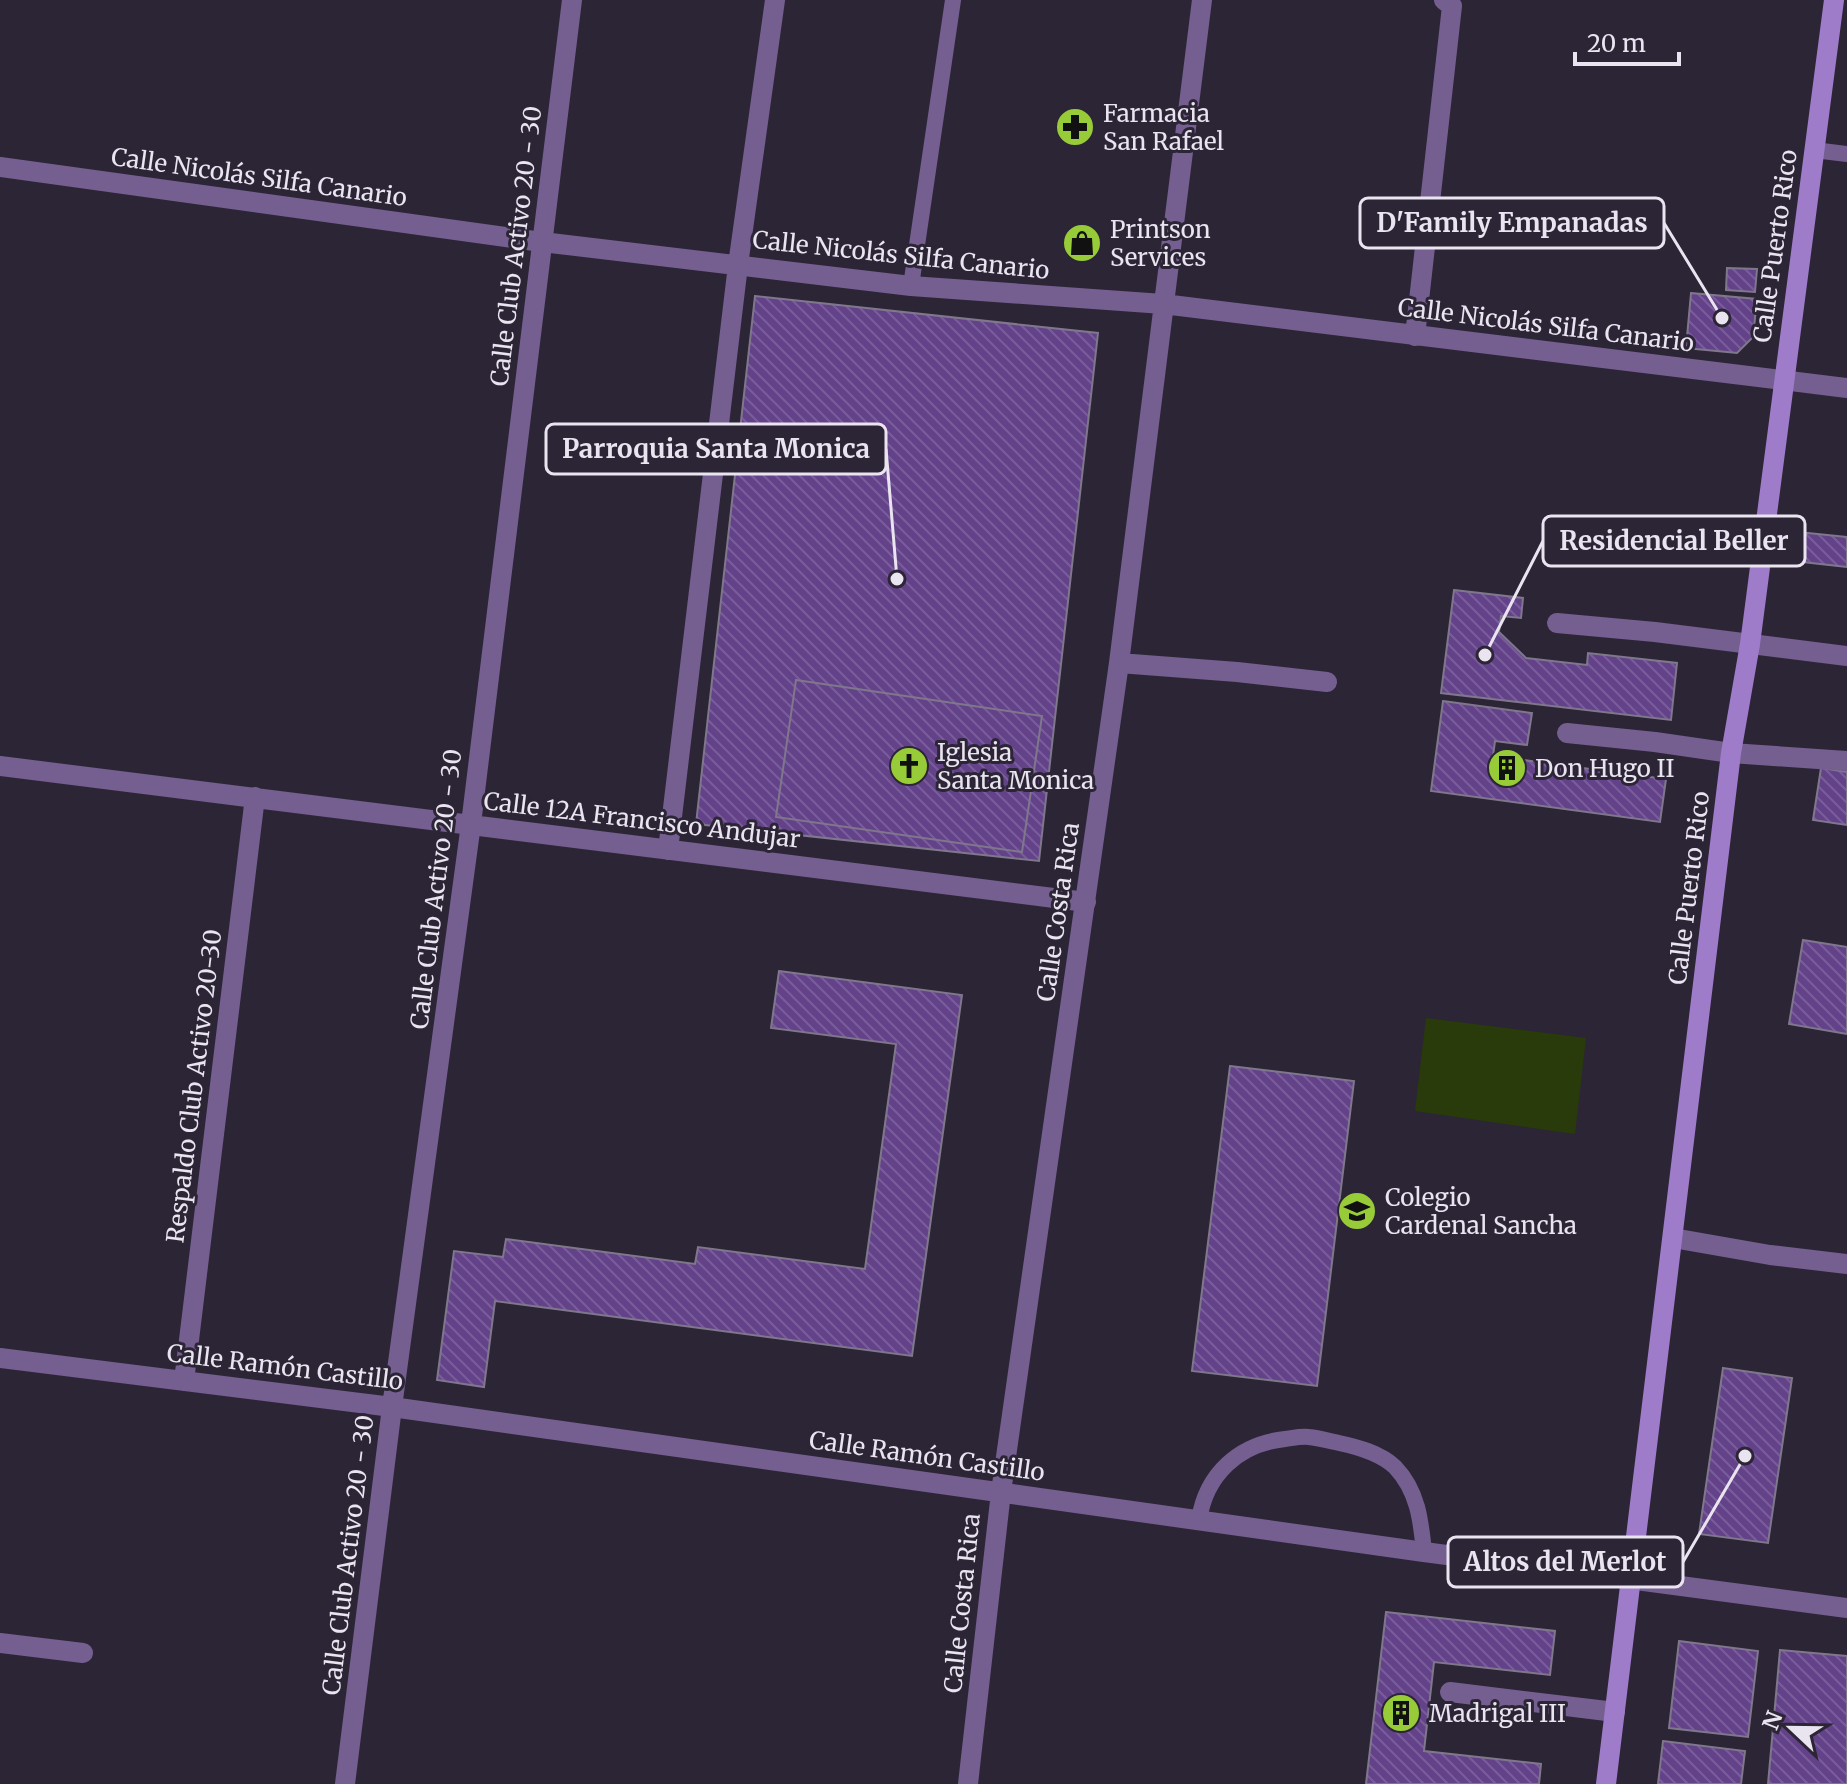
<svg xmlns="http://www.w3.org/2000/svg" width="1847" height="1784" viewBox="0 0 1847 1784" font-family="Merriweather,serif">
<defs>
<pattern id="building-back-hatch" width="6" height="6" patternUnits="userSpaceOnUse" patternTransform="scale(2)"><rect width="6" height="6" fill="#634289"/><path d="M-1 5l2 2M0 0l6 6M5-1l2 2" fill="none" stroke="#795d9a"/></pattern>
</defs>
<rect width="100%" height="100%" fill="#2c2536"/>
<path fill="#293b0a" d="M1426 1018 1586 1038 1575 1134 1415 1111Z"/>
<path fill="url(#building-back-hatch)" stroke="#7f778b" stroke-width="2" d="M1727 268 1757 269 1755 292 1726 290Z
M1691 293 1757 299 1753 337 1737 353 1686 348Z
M755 296 1098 333 1039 861 696 824Z
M1798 532 1847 537V567L1794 561Z
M1454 590 1523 598 1521 618 1501 616 1499 632 1526 658 1587 665 1588 653 1677 663 1671 720 1441 693Z
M796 680 1042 716 1022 852 776 817Z
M1443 701 1532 713 1527 745 1495 741 1493 756 1666 779 1660 822 1431 791Z
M1821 768 1847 772V825L1813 820Z
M1803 940 1847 947V1034L1789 1024Z
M779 971 962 995 912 1356 495 1301 484 1387 437 1380 454 1251 503 1257 506 1239 695 1264 698 1247 865 1269 896 1044 771 1028Z
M1230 1066 1354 1081 1317 1386 1192 1371Z
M1723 1368 1792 1378 1768 1543 1699 1534Z
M1386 1612 1555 1631 1550 1675 1434 1662 1424 1751 1541 1764 1539 1784H1366Z
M1679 1641 1758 1651 1748 1737 1669 1728Z
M1780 1650 1847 1656V1784H1768Z
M1663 1741 1745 1751 1741 1784H1658Z"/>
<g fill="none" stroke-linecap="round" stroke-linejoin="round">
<path stroke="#745f90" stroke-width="16" d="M1814 150 1847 154
M911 286 953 0
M1199 1520C1206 1474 1239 1444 1285 1439 1293 1438 1301 1436 1309 1437 1319 1438 1329 1441 1339 1443 1358 1447 1380 1453 1395 1467 1418 1491 1421 1521 1424 1552"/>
<path stroke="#745f90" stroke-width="20" d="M0 167 542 242 911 286 1163 304 1847 388
M1415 336 1452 6 1444 0
M1557 623 1655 632 1847 656
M1119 663 1237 672 1327 682
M1567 733 1655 742 1731 753 1847 761
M0 766 1086 902
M668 850 738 265 775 0
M1673 1238 1770 1255 1847 1264
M0 1358 392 1407 1424 1552 1847 1608
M184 1381 255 797
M0 1643 83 1653
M1450 1692 1615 1712
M345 1784 392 1407 471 824 572 0
M968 1784 1001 1492 1119 663 1202 0"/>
<path stroke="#9f7cca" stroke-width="20" d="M1606 1784 1731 753 1750 644 1834 0"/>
</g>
<defs>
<g id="pharmacy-disc" transform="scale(2)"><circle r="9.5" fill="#97cc38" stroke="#2c2536"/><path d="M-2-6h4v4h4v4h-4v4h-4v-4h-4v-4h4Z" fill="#111"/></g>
<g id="shop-disc" transform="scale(2)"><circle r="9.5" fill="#97cc38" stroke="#2c2536"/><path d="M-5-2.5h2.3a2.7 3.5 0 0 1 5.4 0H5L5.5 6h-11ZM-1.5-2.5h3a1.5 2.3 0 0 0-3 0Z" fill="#111"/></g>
<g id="church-disc" transform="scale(2)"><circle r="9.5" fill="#97cc38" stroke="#2c2536"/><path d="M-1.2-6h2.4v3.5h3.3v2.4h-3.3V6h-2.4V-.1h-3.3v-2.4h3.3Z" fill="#111"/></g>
<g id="building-disc" transform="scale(2)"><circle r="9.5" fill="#97cc38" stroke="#2c2536"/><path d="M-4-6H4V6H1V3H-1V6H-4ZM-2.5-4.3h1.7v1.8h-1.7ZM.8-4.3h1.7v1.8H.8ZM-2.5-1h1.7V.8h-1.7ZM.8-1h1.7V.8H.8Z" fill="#111"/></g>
<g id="university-disc" transform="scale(2)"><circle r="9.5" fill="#97cc38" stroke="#2c2536"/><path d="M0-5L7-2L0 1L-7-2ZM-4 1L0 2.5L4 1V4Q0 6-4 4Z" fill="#111"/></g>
</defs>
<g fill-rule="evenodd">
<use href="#pharmacy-disc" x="1075" y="127"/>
<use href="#shop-disc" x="1082" y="243"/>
<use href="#church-disc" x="909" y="766"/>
<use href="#building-disc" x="1507" y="768"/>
<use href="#university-disc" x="1357" y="1211"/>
<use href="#building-disc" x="1401" y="1713"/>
</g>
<g text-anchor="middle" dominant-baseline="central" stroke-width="6" stroke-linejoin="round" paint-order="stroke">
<g font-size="24" fill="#e9e4ef" stroke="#2c2536" text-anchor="start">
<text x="1103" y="113">Farmacia<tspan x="1103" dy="28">San Rafael</tspan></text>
<text x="1110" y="229">Printson<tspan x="1110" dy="28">Services</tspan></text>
<text x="937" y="752">Iglesia<tspan x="937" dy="28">Santa Monica</tspan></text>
<text x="1535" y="768">Don Hugo II</text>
<text x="1385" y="1197">Colegio<tspan x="1385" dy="28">Cardenal Sancha</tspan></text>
<text x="1429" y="1713">Madrigal III</text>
</g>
<g font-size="24" fill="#e9e4ef" stroke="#2c2536">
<text transform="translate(259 177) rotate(8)">Calle Nicolás Silfa Canario</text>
<text transform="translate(516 246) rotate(-83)">Calle Club Activo 20 - 30</text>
<text transform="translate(1775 246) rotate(-82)">Calle Puerto Rico</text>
<text transform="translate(901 255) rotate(6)">Calle Nicolás Silfa Canario</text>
<text transform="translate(1546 325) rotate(7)">Calle Nicolás Silfa Canario</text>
<text transform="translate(642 820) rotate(7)">Calle 12A Francisco Andujar</text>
<text transform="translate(1689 888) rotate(-83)">Calle Puerto Rico</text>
<text transform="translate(436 889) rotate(-83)">Calle Club Activo 20 - 30</text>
<text transform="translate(1058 912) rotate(-82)">Calle Costa Rica</text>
<text transform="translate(194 1086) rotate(-83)">Respaldo Club Activo 20-30</text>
<text transform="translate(285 1367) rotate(7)">Calle Ramón Castillo</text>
<text transform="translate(927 1456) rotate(8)">Calle Ramón Castillo</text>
<text transform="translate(348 1555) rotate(-83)">Calle Club Activo 20 - 30</text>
<text transform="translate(962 1603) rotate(-84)">Calle Costa Rica</text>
</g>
</g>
<path fill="none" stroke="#e9e4ef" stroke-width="3" d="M1722 318L1664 223M897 579L886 449M1485 655L1543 541M1745 1456L1683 1562"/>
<g fill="#e9e4ef" stroke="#2c2536" stroke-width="3">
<circle cx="1722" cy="318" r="8"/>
<circle cx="897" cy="579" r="8"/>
<circle cx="1485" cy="655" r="8"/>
<circle cx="1745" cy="1456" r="8"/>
</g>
<g fill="#2c2536" stroke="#e9e4ef" stroke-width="3">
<rect x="1360" y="198" width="304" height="50" rx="8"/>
<rect x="546" y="424" width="340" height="50" rx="8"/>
<rect x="1543" y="516" width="262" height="50" rx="8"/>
<rect x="1448" y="1537" width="235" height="50" rx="8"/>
</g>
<g font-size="26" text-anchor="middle" font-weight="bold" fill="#e9e4ef">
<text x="1512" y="232">D'Family Empanadas</text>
<text x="716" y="458">Parroquia Santa Monica</text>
<text x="1674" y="550">Residencial Beller</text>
<text x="1565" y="1571">Altos del Merlot</text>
</g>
<g transform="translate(1791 1728) rotate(292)" stroke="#2c2536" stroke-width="6" paint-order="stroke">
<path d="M0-6L14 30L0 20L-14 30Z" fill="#e9e4ef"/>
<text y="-12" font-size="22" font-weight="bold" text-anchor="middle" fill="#e9e4ef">N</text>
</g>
<path d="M1575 52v12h104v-12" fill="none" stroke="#e9e4ef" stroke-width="4"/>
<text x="1587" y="52" font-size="24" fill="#e9e4ef" stroke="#2c2536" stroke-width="6" paint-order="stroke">20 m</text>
</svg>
